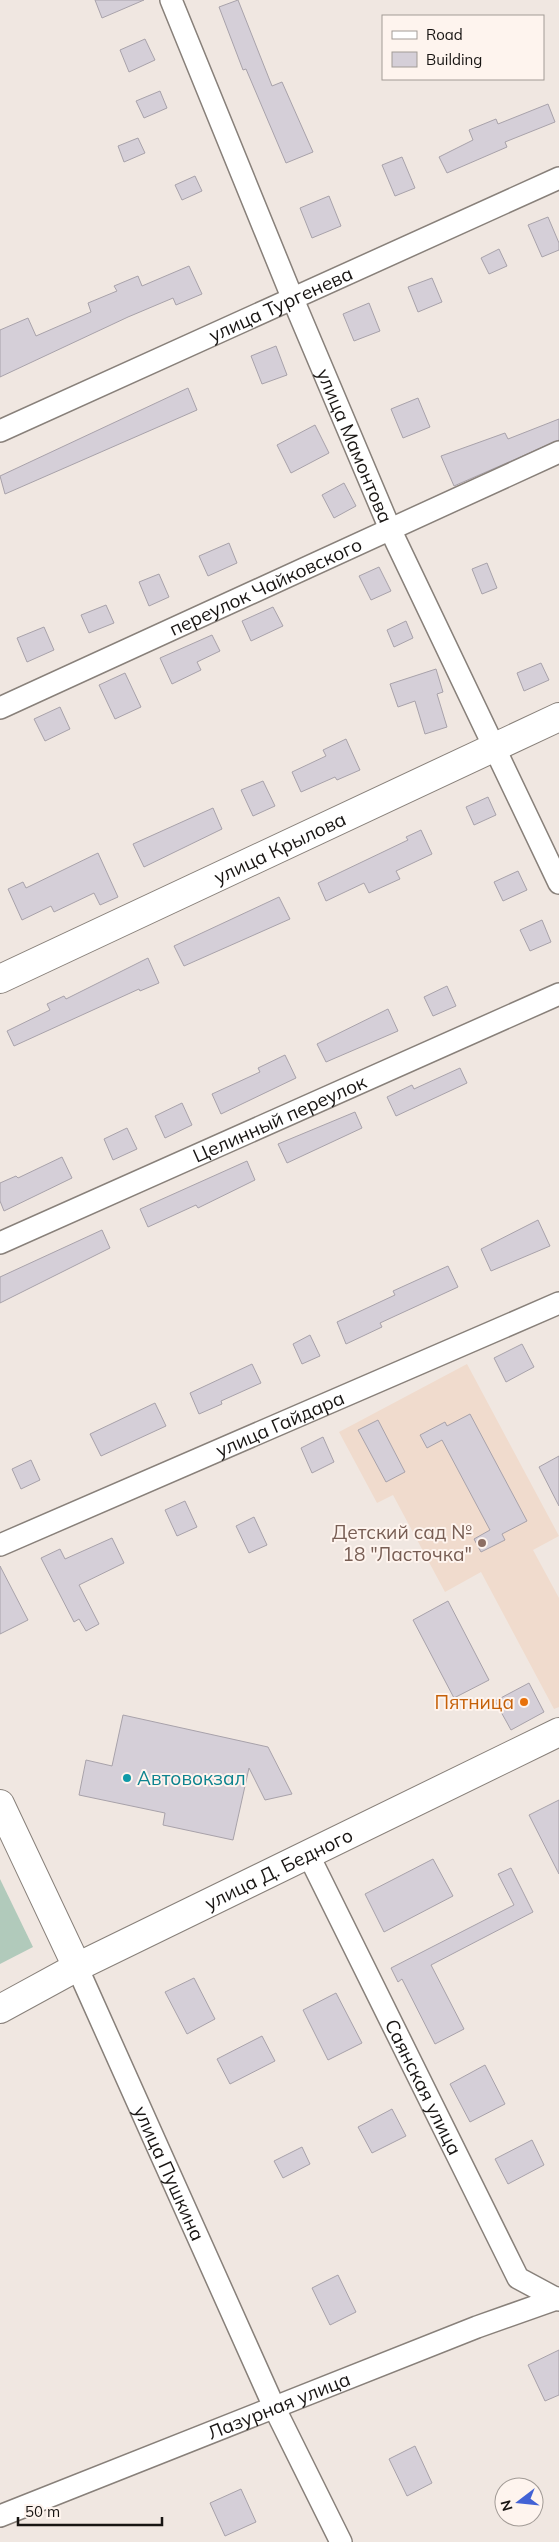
<svg xmlns="http://www.w3.org/2000/svg" width="559" height="2542" viewBox="0 0 559 2542" font-family="Mulish,sans-serif">
<rect width="100%" height="100%" fill="#f0e7e1"/>
<path fill="#f0dbcd" d="M467 1364 559 1536 533 1550 559 1598V1707L554 1709 481 1572 445 1592 393 1495 377 1503 339 1432Z"/>
<path fill="#b1cabb" d="M0 1879 33 1947 0 1964Z"/>
<path fill="#d5cfd8" stroke="#a8a2aa" d="M95 0H144L102 18Z
M238 0 272 86 282 82 313 152 286 163 246 69 243 70 219 7Z
M145 39 155 60 129 72 120 50Z
M160 91 167 108 144 118 136 101Z
M548 104 555 122 505 142 507 147 447 173 439 157 473 140 469 130 496 119 498 124Z
M138 138 145 153 124 162 118 146Z
M402 157 415 188 395 196 382 165Z
M195 176 202 191 182 200 175 185Z
M329 196 341 226 312 238 300 208Z
M548 217 559 243V250L542 257 528 225Z
M499 249 507 266 489 274 481 258Z
M189 266 202 294 176 305 173 298 128 317 0 377V330L28 318 36 336 91 312 88 303 117 291 114 286 138 276 142 286Z
M432 278 442 302 418 312 408 287Z
M369 303 380 331 354 341 343 314Z
M276 346 287 375 262 384 251 356Z
M188 388 197 410 5 494 0 476Z
M418 398 430 427 403 438 391 409Z
M559 419V440L454 486 441 456 505 433 508 439Z
M315 425 329 453 291 473 277 445Z
M344 483 356 506 334 518 322 495Z
M229 543 237 563 208 576 199 556Z
M487 563 497 588 482 594 472 569Z
M379 567 391 591 371 600 359 576Z
M159 574 169 597 149 606 139 582Z
M106 605 114 623 89 633 81 615Z
M273 607 283 626 251 641 242 621Z
M406 621 413 638 394 647 387 630Z
M44 627 54 650 27 662 17 638Z
M212 635 220 651 197 662 201 670 172 684 160 658Z
M541 663 549 680 524 691 517 673Z
M436 669 443 692 437 694 447 727 425 734 415 701 398 707 390 684Z
M125 673 141 707 115 719 99 685Z
M60 707 70 729 45 741 34 719Z
M346 739 360 770 337 780 335 777 301 792 292 772 326 756 323 750Z
M263 781 275 806 253 816 241 790Z
M488 797 496 815 474 825 466 807Z
M213 808 222 829 144 867 133 844Z
M421 830 432 854 396 871 400 879 369 893 364 883 326 901 318 883 408 840 406 837Z
M98 853 118 897 100 905 94 893 54 912 51 906 22 920 8 889 23 882 26 888Z
M518 871 527 890 503 901 494 882Z
M279 897 290 919 184 966 174 946Z
M542 920 551 942 530 951 520 930Z
M148 958 159 983 140 991 139 989 14 1046 7 1031 50 1010 47 1004 64 996 66 999Z
M447 986 456 1006 433 1016 424 997Z
M388 1009 398 1031 326 1062 317 1044Z
M285 1055 296 1078 221 1114 212 1094 260 1072 258 1068Z
M460 1068 467 1083 396 1116 387 1097 412 1085 414 1089Z
M182 1103 192 1125 165 1138 155 1116Z
M355 1112 362 1128 287 1163 278 1144Z
M127 1128 137 1149 113 1160 104 1139Z
M62 1157 72 1178 4 1211 0 1201V1183L16 1176 18 1178Z
M247 1161 255 1180 198 1208 196 1205 148 1227 140 1209Z
M538 1220 550 1246 491 1271 481 1249Z
M102 1230 110 1248 0 1303V1277Z
M448 1266 458 1287 380 1323 382 1327 346 1344 337 1322 395 1295 393 1291Z
M310 1335 320 1356 302 1364 293 1344Z
M522 1344 534 1367 506 1382 494 1358Z
M252 1364 261 1383 221 1401 222 1404 199 1414 190 1393Z
M155 1403 166 1426 101 1456 90 1434Z
M470 1414 527 1521 502 1534 505 1540 481 1552 474 1539 490 1530 442 1440 427 1448 420 1435 445 1422 447 1426Z
M378 1420 405 1472 386 1482 358 1430Z
M323 1437 334 1462 312 1473 301 1448Z
M559 1456V1506L539 1467Z
M31 1460 40 1480 21 1489 12 1469Z
M185 1501 197 1527 177 1536 165 1510Z
M254 1517 267 1545 249 1553 236 1526Z
M112 1538 124 1563 79 1585 99 1624 86 1631 79 1619 74 1622 41 1558 60 1549 65 1559Z
M0 1566 28 1620 0 1634Z
M448 1601 489 1680 454 1698 413 1620Z
M529 1683 544 1712 511 1730 495 1701Z
M123 1715 268 1747 292 1794 265 1800 249 1768 233 1840 163 1825 165 1813 79 1795 86 1760 112 1766Z
M559 1800V1874L529 1815Z
M433 1859 453 1896 384 1932 365 1894Z
M511 1868 533 1912 431 1965 464 2029 435 2044 402 1979 398 1982 391 1968 514 1905 498 1874Z
M194 1978 215 2019 187 2034 165 1992Z
M336 1993 362 2043 328 2060 303 2010Z
M262 2036 275 2061 230 2084 217 2059Z
M485 2065 505 2104 470 2122 450 2084Z
M392 2109 406 2136 372 2153 358 2127Z
M532 2140 544 2165 508 2184 495 2159Z
M302 2147 310 2164 283 2178 274 2161Z
M338 2275 356 2312 330 2325 312 2288Z
M559 2350V2395L545 2401 528 2365Z
M415 2446 432 2483 407 2496 389 2459Z
M241 2489 256 2522 225 2536 210 2503Z"/>
<g fill="none" stroke-linecap="round" stroke-linejoin="round">
<g stroke="#88807a" stroke-width="24">
<g id="street">
<path id="s1" d="M171 0 292 297 390 529 559 883"/>
<path id="s2" d="M0 431 559 178"/>
<path id="s3" d="M0 708 559 452"/>
<path id="s4" d="M0 1243 559 994"/>
<path id="s5" d="M0 1545 559 1303"/>
<path id="s6" d="M308 1854 518 2278 559 2300"/>
<path id="s7" d="M77 1967 275 2409 341 2542"/>
<path id="s8" d="M0 2516 477 2327 559 2298"/>
</g>
</g>
<g stroke="#88807a" stroke-width="30">
<g id="secondary">
<path id="s9" d="M0 979 559 717"/>
<path d="M0 1804 77 1967"/>
<path id="s10" d="M0 2009 77 1967 559 1732"/>
</g>
</g>
<use href="#street" stroke="#fff" stroke-width="21"/>
<use href="#secondary" stroke="#fff" stroke-width="28"/>
</g>
<circle fill="#8d6e63" stroke="#fef4ee" stroke-width="2" cx="482" cy="1543" r="5"/>
<circle fill="#e8710a" stroke="#fef4ee" stroke-width="2" cx="524" cy="1702" r="5"/>
<circle fill="#0f9aa8" stroke="#fef4ee" stroke-width="2" cx="127" cy="1778" r="5"/>
<g text-anchor="middle" dominant-baseline="central" stroke-width="4" stroke-linejoin="round" paint-order="stroke">
<g font-size="19" fill="#181513" stroke="#fef4ee">
<text stroke="none"><textPath href="#s2" startOffset="308">улица Тургенева</textPath></text>
<text stroke="none"><textPath href="#s1" startOffset="482">улица Мамонтова</textPath></text>
<text stroke="none"><textPath href="#s3" startOffset="292">переулок Чайковского</textPath></text>
<text stroke="none"><textPath href="#s9" startOffset="309">улица Крылова</textPath></text>
<text stroke="none"><textPath href="#s4" startOffset="306">Целинный переулок</textPath></text>
<text stroke="none"><textPath href="#s5" startOffset="305">улица Гайдара</textPath></text>
<text stroke="none"><textPath href="#s10" startOffset="312">улица Д. Бедного</textPath></text>
<text stroke="none"><textPath href="#s6" startOffset="260">Саянская улица</textPath></text>
<text stroke="none"><textPath href="#s7" startOffset="226">улица Пушкина</textPath></text>
<text stroke="none"><textPath href="#s8" startOffset="300">Лазурная улица</textPath></text>
</g>
<g font-size="19" fill="#785e54" stroke="#fef4ee" text-anchor="end">
<text x="472" y="1532">Детский сад №<tspan x="472" dy="22">18 "Ласточка"</tspan></text>
</g>
<g font-size="19" fill="#c56008" stroke="#fef4ee" text-anchor="end">
<text x="514" y="1702">Пятница</text>
</g>
<g font-size="19" fill="#0d838f" stroke="#fef4ee" text-anchor="start">
<text x="137" y="1778">Автовокзал</text>
</g>
</g>
<rect x="382" y="15" width="162" height="65" fill="#fef4ee" stroke="#a29b96"/>
<rect x="392" y="31" width="25" height="8" fill="#ffffff" stroke="#a29b96"/>
<text x="426" y="40" font-size="15" fill="#181513">Road</text>
<rect x="392" y="52" width="25" height="15" fill="#d5cfd8" stroke="#a29b96"/>
<text x="426" y="65" font-size="15" fill="#181513">Building</text>
<g transform="translate(519 2502) rotate(254)"><circle r="24" fill="#fef4ee" stroke="#a29b96"/>
<path d="M0-4L9 19L0 12L-9 19Z" fill="#4262d5"/>
<text y="-8" font-size="14" font-weight="bold" text-anchor="middle" fill="#181513">N</text>
</g>
<path d="M18 2517v8h144v-8" fill="none" stroke="#181513" stroke-width="2.5"/>
<text x="25" y="2517" font-size="15" fill="#181513" stroke="#fef4ee" stroke-width="4" paint-order="stroke">50 m</text>
</svg>
